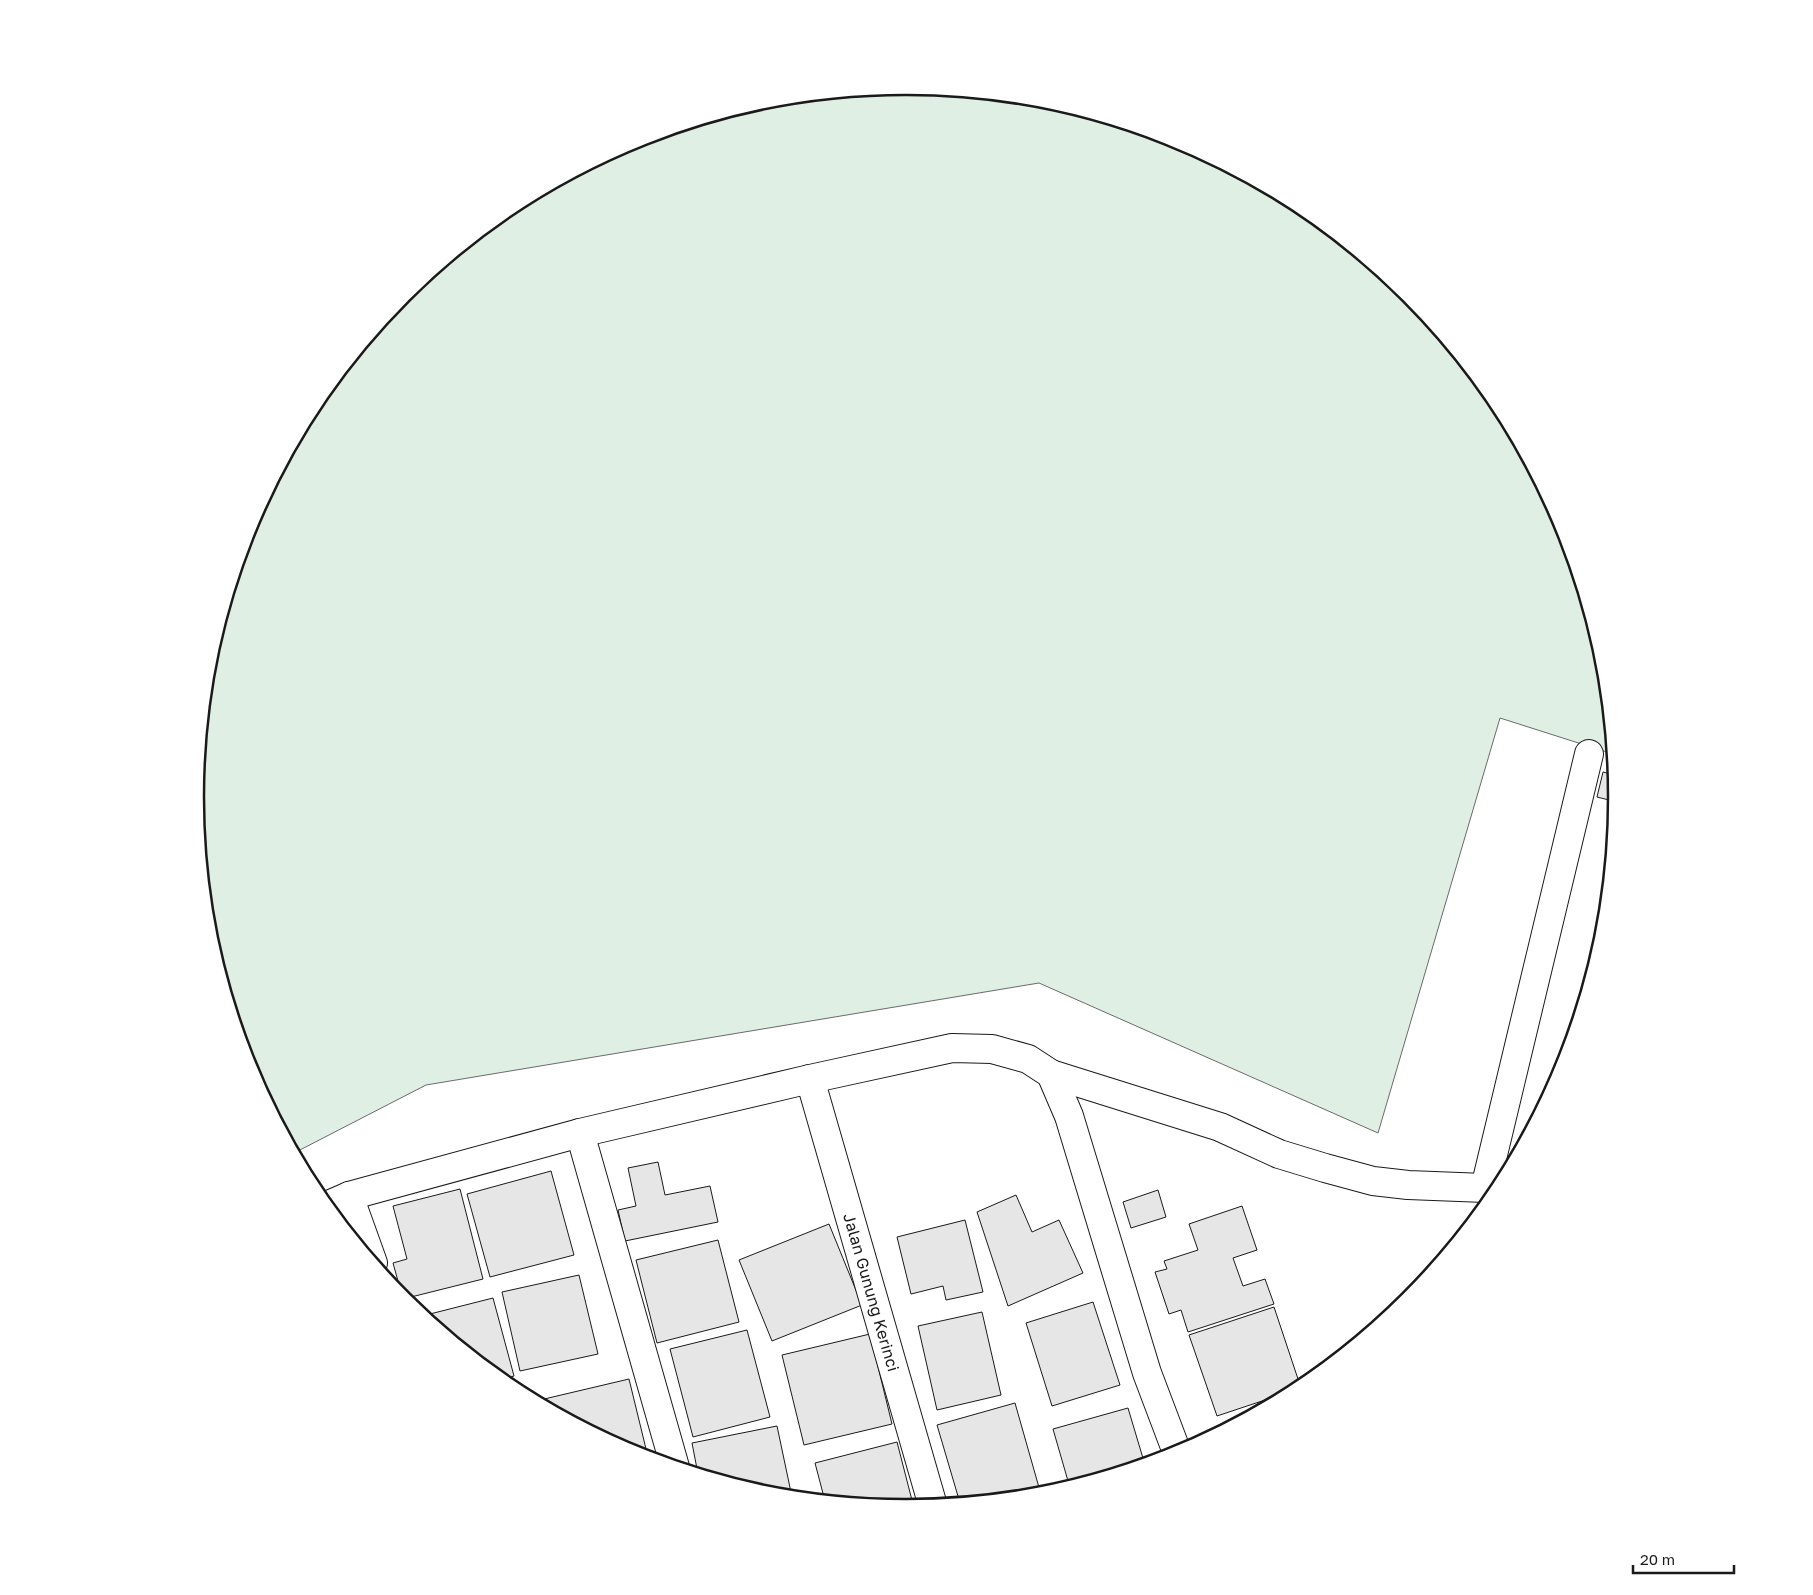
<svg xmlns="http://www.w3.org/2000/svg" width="1813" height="1595" viewBox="0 0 1813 1595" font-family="'Golos Text',sans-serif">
<rect width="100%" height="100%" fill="#fff"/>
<path fill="#e0efe3" stroke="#6a6a6a" d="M907 86 1046 100 1179 141 1302 206 1410 295 1498 403 1564 526 1604 659 1613 754 1500 718 1378 1133 1039 983 426 1085 294 1153 249 1069 209 936 195 797 209 658 250 525 315 402 404 294 512 206 635 140 768 100Z"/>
<path fill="#e6e6e6" stroke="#1a1a1a" d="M1603 772 1615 775 1617 802 1597 797Z
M658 1162 665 1195 710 1186 718 1222 625 1241 618 1210 636 1206 628 1168Z
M551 1171 574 1255 490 1277 467 1194Z
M460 1189 483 1279 403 1299 393 1263 407 1259 393 1206Z
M1158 1190 1166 1217 1131 1228 1123 1202Z
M1016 1195 1032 1232 1059 1220 1083 1273 1008 1306 977 1212Z
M1242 1206 1257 1250 1233 1258 1243 1286 1265 1279 1274 1304 1188 1332 1181 1310 1169 1314 1155 1272 1167 1269 1164 1261 1198 1250 1189 1224Z
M965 1220 983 1292 946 1300 943 1286 911 1294 897 1237Z
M829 1224 862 1305 772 1341 739 1260Z
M718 1240 739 1322 657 1343 636 1260Z
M579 1275 598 1354 520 1371 502 1292Z
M493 1298 514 1376 500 1380 422 1316Z
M1093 1302 1120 1385 1052 1406 1026 1323Z
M1274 1307 1301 1388 1217 1416 1189 1335Z
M982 1312 1001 1395 937 1410 918 1326Z
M747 1330 770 1417 693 1437 670 1349Z
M870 1334 892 1424 804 1445 782 1355Z
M629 1379 647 1453 634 1454 541 1405 540 1400Z
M1015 1403 1040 1491 1012 1498 960 1503 937 1425Z
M1128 1408 1145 1465 1070 1488 1053 1429Z
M777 1426 792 1497 767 1495 698 1474 692 1443Z
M897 1442 914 1508 906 1509 825 1501 815 1463Z"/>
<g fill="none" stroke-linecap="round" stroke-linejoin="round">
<g stroke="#1a1a1a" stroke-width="30">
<g id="minor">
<path d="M1051 1074 1220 1127 1279 1154 1325 1168 1373 1181 1408 1185 1485 1188 1497 1194"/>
<path id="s1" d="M810 1079 933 1506"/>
<path d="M580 1133 675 1467"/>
<path d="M1485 1188 1589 754"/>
<path d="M349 1196 373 1263"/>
<path d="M326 1206 349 1196 580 1133 810 1079 952 1048 992 1049 1028 1059 1051 1074 1069 1116 1147 1373 1178 1455"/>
</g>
</g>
<use href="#minor" stroke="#fff" stroke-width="28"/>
</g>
<g text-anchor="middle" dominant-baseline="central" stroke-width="4" stroke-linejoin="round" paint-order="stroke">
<g font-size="16" fill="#1a1a1a" stroke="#fff">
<text stroke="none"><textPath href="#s1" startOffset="222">Jalan Gunung Kerinci</textPath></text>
</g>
</g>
<path d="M0 0H1813V1595H0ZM204 797a702 702 0 1 1 1404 0a702 702 0 1 1-1404 0Z" fill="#fff" fill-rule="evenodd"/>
<path fill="none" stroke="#1a1a1a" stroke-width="2.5" d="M204 797a702 702 0 1 1 1404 0a702 702 0 1 1-1404 0Z"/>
<path d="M1633 1565v8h101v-8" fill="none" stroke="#1a1a1a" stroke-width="2.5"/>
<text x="1640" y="1565" font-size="15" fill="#1a1a1a" stroke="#ffffff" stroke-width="4" paint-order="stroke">20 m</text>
</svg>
